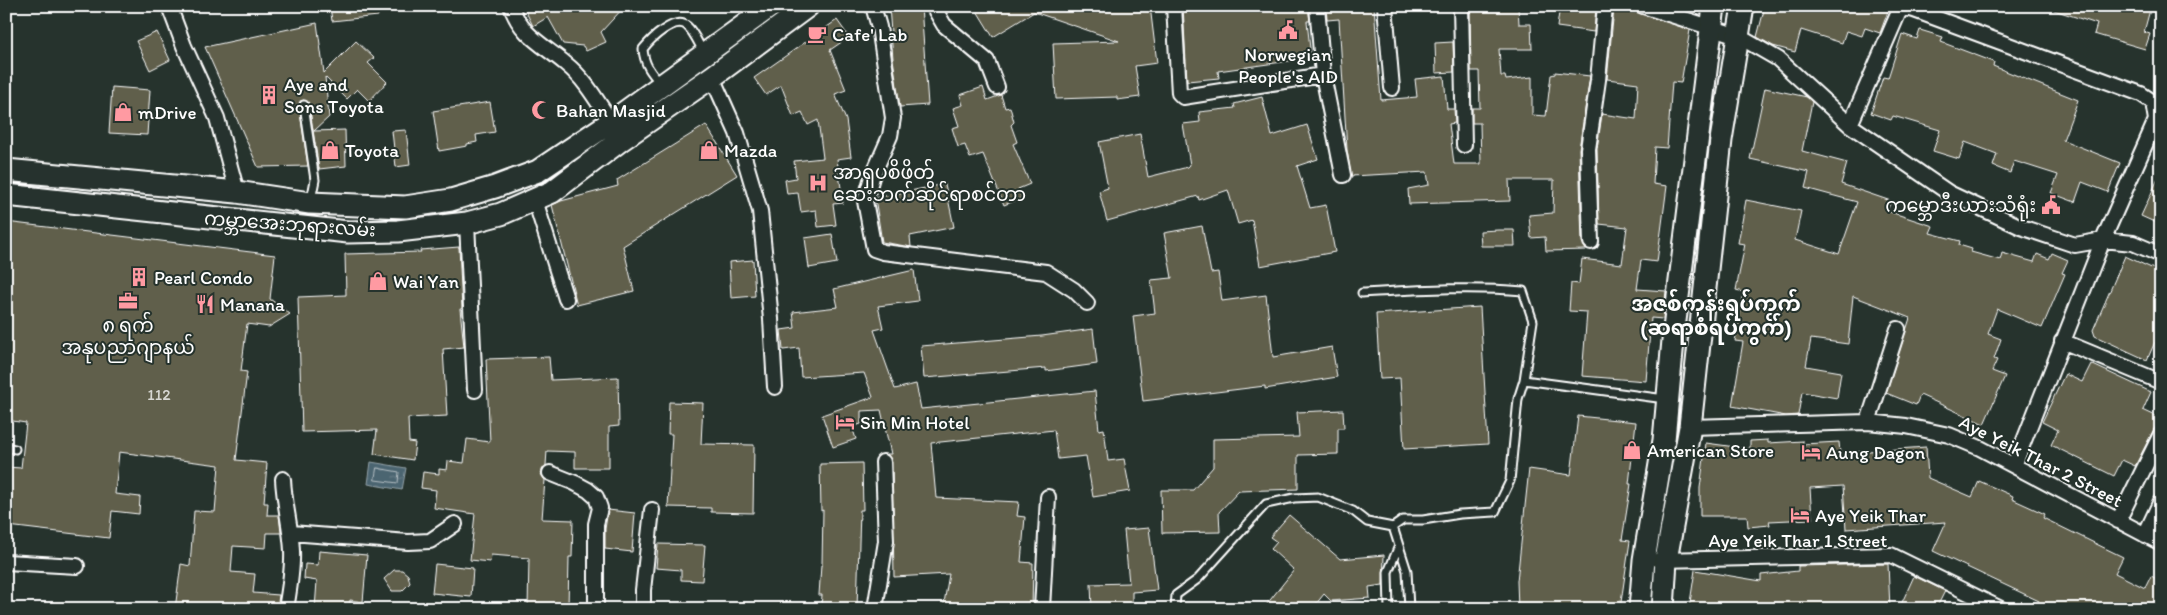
<svg xmlns="http://www.w3.org/2000/svg" width="2167" height="615" viewBox="0 0 2167 615" font-family="Itim,'Noto Sans Myanmar',sans-serif">
<defs>
<pattern id="water-ripples" width="26" height="14" patternUnits="userSpaceOnUse" patternTransform="scale(1.25)"><rect width="26" height="14" fill="#4c6571"/><path d="M2 4q2-2 4 0t4 0M15 11q2-2 4 0t4 0" fill="none" stroke="#677c86"/></pattern>
</defs>
<rect width="100%" height="100%" fill="#26332d"/>
<filter id="ink" filterUnits="userSpaceOnUse"><feTurbulence type="fractalNoise" baseFrequency=".02" numOctaves="2"/><feDisplacementMap in="SourceGraphic" scale="10" xChannelSelector="R" yChannelSelector="G"/><feConvolveMatrix kernelMatrix="1 2 1 2 8 2 1 2 1" color-interpolation-filters="sRGB"/></filter>
<g filter="url(#ink)">
<path fill="url(#water-ripples)" stroke="#94a3aa" d="M371 462 406 468 402 490 368 484Z"/>
<g fill="none" stroke-linecap="round" stroke-linejoin="round">
<path stroke="#b7c1c6" stroke-width="1" d="M377 468 399 472 398 483 375 480Z"/>
</g>
<path fill="#605f4b" stroke="#fff" d="M330 6H377L378 16 332 21Z
M523 6H625L601 32 606 42 586 51 583 46 563 44 548 17 533 26Z
M889 6H921L928 105 900 107 893 59Z
M974 6H1150L1157 63 1135 66 1140 97 1117 100V97L1056 99 1053 43 1119 41 1034 12 993 37Z
M1183 6H1308L1310 21H1307L1311 58 1218 71 1219 78 1187 81Z
M1326 6H1374L1381 100 1417 97 1415 79 1444 76 1447 109H1454L1455 123 1449 124 1454 164H1481L1480 123H1472V108H1480L1479 71H1471L1470 6H1518L1519 24H1531L1532 49H1499L1501 76H1505L1506 80 1532 77V115L1546 116 1551 75 1555 74V72L1590 76 1579 149 1582 242 1586 250 1546 251 1545 237 1531 238 1529 215 1553 213 1554 180H1509L1510 201 1409 204 1408 189 1429 185 1427 172 1351 176 1347 150 1339 19 1327 20Z
M1560 6 1596 7 1594 32 1557 27Z
M1765 6H1890L1880 33 1865 28 1862 36 1846 31 1842 43 1801 30 1795 52 1773 46 1757 37Z
M2051 6H2151L2144 32 2150 34 2145 49 2094 34 2097 24 2051 9Z
M1614 9 1637 12 1690 30 1681 83 1672 82 1667 148 1655 147 1653 184 1667 186 1657 262 1641 260 1637 289 1666 291 1663 319 1651 318 1646 381 1582 376 1587 312 1569 311 1571 283 1579 284 1582 259 1622 264 1627 227 1599 224 1597 149 1602 114 1636 119 1638 83 1607 79Z
M837 20 849 37 830 50 846 90 835 94 846 120 851 157 837 159 843 203 833 204 836 225 818 227 816 210 801 212 798 193 787 194 785 180 796 178 794 161 823 158 818 120 808 125 802 112 793 116 781 85 766 95 754 78Z
M317 23 324 73 356 41 374 58 368 63 387 82 369 101 357 89 347 99 325 77 329 117 314 131 345 130 346 166 319 169 309 104 304 100 300 101 299 106 308 166 258 167 205 47Z
M1920 30 1943 37 1941 42 1994 62 1993 66 2078 100 2063 140 2120 163 2108 192 2082 182 2075 202 2051 193 2058 175 2014 161 2010 173 1993 166 1997 154 1965 142 1959 159 1933 151 1940 130 1893 116 1891 120 1871 113 1883 77 1888 78 1902 34 1917 39Z
M157 32 170 60 150 70 136 41Z
M1453 42 1454 72 1436 73 1435 43Z
M112 87 150 90 147 135 109 133Z
M983 87 987 100 1001 95 1005 108 1010 107 1014 122 1011 125 1017 142 1013 144 1030 184 1018 189 1022 198 1004 205 983 154 970 158 965 145 958 147 952 128 959 126 953 108 963 105 960 95Z
M1765 88 1807 97 1812 102 1802 151 1847 163 1841 184 1891 201 1887 211 1933 226 1930 233 1960 241 1959 245 1972 249 1971 252 2000 260 2002 253 2034 262 2037 254 2049 259 2052 253 2068 260 2062 273 2065 274 2042 328 1997 309 1988 334 2001 339 1994 359 1997 360 1992 371 2005 376 1984 424 1920 395 1916 405 1886 393 1910 318 1853 296 1848 344 1811 339 1806 366 1841 372 1837 398 1802 392 1798 415 1786 416 1732 406 1743 342 1735 341 1744 292 1736 290 1745 244 1738 243 1746 200 1801 211 1795 240 1839 254 1857 202 1805 188 1809 172 1750 159Z
M1262 97 1272 136 1307 125 1318 159 1297 166 1310 208 1326 205 1335 252 1260 266 1252 220 1238 224 1228 190 1199 200 1198 196 1107 221 1099 191 1108 188 1099 142 1140 134 1148 177 1188 167 1190 165 1183 124 1200 122 1199 112 1235 108 1234 104Z
M490 102 495 132 476 135 477 142 467 144V146L439 151 433 111Z
M706 125 737 175 623 246 634 291 577 305 552 205 561 201 618 186 617 180Z
M406 130 410 165 396 167 392 131Z
M2161 172V225L2141 216Z
M945 184 954 227 910 236 911 247 882 242 875 198Z
M6 222 275 255 270 299 290 314 269 327 247 324 241 371 247 372 236 460 267 463 264 503H268L267 515H279L281 533H267L266 548 233 546 231 572 255 574 253 593 279 595 277 609H175L181 564 190 566 194 511 215 512 219 465 119 452 115 494 140 497 139 514 112 511 109 538 8 526 12 493H6V467L21 468 26 423 6 420Z
M1202 226 1211 273 1218 272 1222 301 1266 295 1273 357 1332 347 1337 377 1265 389V386L1143 401 1133 316 1155 313 1151 280 1172 278 1164 233Z
M1498 230H1514L1515 246H1481L1480 231Z
M832 234 837 263 809 268 805 238Z
M459 247 462 309H460L464 347 443 349 447 416 408 418 409 442 415 443 413 460 374 454 377 430 302 432 298 297 346 295 345 254 421 252 420 250Z
M2125 256 2158 271 2155 278 2161 280V344L2155 342 2147 360 2095 336 2093 330Z
M753 260 755 296 731 298 729 262Z
M914 270 918 301 878 306 883 328 874 330 895 389 916 384 921 409 1095 391 1099 430 1104 429 1108 461 1124 459 1130 491 1093 497 1086 456 1058 459 1054 430 931 443 936 498 1019 502 1017 516 1025 517 1021 562 1033 563 1032 609H943L949 574 894 577 892 462 887 454H891L881 410 861 411V424L852 427 856 439 833 447 822 415 873 397 864 373 801 377 799 348 783 350 781 330 795 328 793 312 838 307 834 289Z
M1480 307 1488 444 1404 449 1400 378 1380 379 1376 314Z
M1093 329 1097 364 1046 371V368L924 378 921 346 1042 336Z
M549 357 551 380 618 377 619 426 609 427V468H575V452L547 451 546 465 541 474 545 480 542 519 573 520 572 557H569L568 609H528L529 558 491 555 490 562 470 560 475 514 434 508 436 490 421 488 423 472 439 474V469L447 470 448 461 464 463 467 439 490 442 486 359Z
M2091 364 2151 392 2143 410 2160 418 2135 466 2122 460 2114 476 2051 445 2058 430 2042 422 2065 374 2082 382Z
M669 402 703 403 701 444 754 445 753 513 711 512V508L668 507 672 434H668Z
M1343 410 1344 428H1338V454L1298 455V489L1239 491 1219 512 1220 532 1162 533 1161 490H1193L1213 467V439L1299 437 1297 412Z
M1578 416 1636 422 1629 484H1631L1622 540 1630 541 1620 609H1518L1517 581 1529 469 1571 475Z
M1768 440V443L1803 441V444L1839 442 1840 453 1926 447 1928 478 1972 497 1979 481 2013 496 2012 499 2045 514 2043 518 2123 557 2115 573 2145 588 2151 576 2161 581V609H2035L2039 601 1933 551 1946 522 1846 529 1843 486 1810 488 1812 519 1769 521 1770 525 1748 527 1747 516H1700V488L1706 443 1750 449V441Z
M862 463 863 510H860L857 609H821L822 595H819L821 565H822L823 510 821 511 820 464Z
M608 510 635 513 632 552 605 549V529Z
M1289 515 1340 559 1384 555 1383 585 1369 587 1370 598 1331 601 1324 594 1312 609H1263L1294 570 1271 549 1277 542 1270 537Z
M1149 528 1157 590 1132 592V604H1124V609H1092L1091 584 1129 583 1124 530Z
M658 544 705 545 702 581 681 580V570L656 568Z
M319 551 367 555 363 602 350 600 349 609H315L317 581 304 579 305 564 318 565Z
M435 564 473 568 471 597 432 593Z
M1888 564 1890 609H1689L1695 570 1761 581V575L1798 571V566Z
M394 570H402L408 575 410 583 402 591H392L384 579Z
M1914 576 1945 591 1936 609H1899Z"/>
<g fill="none" stroke-linecap="round" stroke-linejoin="round">
<g stroke="#fff" stroke-width="11">
<path id="lane" d="M661 84C651 73 644 64 643 49 650 40 675 15 687 26 694 32 699 45 704 53
M304 105 315 180 311 200
M1362 293C1415 290 1469 286 1523 291L1533 321 1524 380 1518 399 1510 481 1495 512 1460 514 1423 520H1403L1393 527 1407 571 1409 609
M1524 380 1665 399
M6 447 15 449
M1175 609 1176 595 1198 579 1266 504 1294 498 1318 497 1353 511 1367 522 1393 527
M1389 609 1388 572 1398 548"/>
</g>
<g stroke="#fff" stroke-width="18">
<path id="street" d="M169 6 184 46 217 118 237 192
M511 6C521 36 544 45 566 64 585 79 597 101 611 122
M873 6 879 27 893 118 890 136 872 177 865 201 874 249 883 252 1046 272 1074 290 1087 303
M933 6 944 25 987 61 997 87
M1174 6 1179 93 1183 97 1323 75 1317 6
M1385 6 1392 88
M1461 6 1464 145
M1643 6 1738 36 1778 59 1850 125 1949 193 2021 227 2075 245 2103 240 2133 243 2161 255
M1323 75 1343 175
M712 77 737 133 760 211 771 319 775 387
M1850 125 1898 14 1903 7 1914 10 2141 94 2153 102 2156 120 2103 240 2014 466
M535 200 566 299
M467 223 475 390
M1591 242 1588 149 1598 80 1605 6
M2062 341 2161 382
M1868 422 1898 329
M1690 427 1868 422 1906 426 1949 435 1980 448 2161 543
M550 473 575 483 588 490 596 497 600 508 596 524V609
M283 479C284 503 291 527 292 551 293 570 289 591 286 609
M2118 521 2161 434
M291 533 408 542 430 541 455 524
M2145 535 2161 501
M1659 560 1891 555 2001 609
M6 562 77 566
M643 609V590L652 510
M875 609 886 541 883 462
M1042 609 1048 497"/>
</g>
<g stroke="#fff" stroke-width="25">
<path id="primary" d="M6 170 237 192 310 203 405 207 451 200 495 187 538 171 611 122 771 6
M6 195 348 232 398 231 467 223 501 214 552 192 621 140 712 77 808 6
M1640 609 1644 560 1664 440 1674 329 1714 6
M1663 609 1666 560 1690 427 1721 140 1743 6"/>
</g>
<use href="#lane" stroke="#26332d" stroke-width="7"/>
<use href="#street" stroke="#26332d" stroke-width="14"/>
<use href="#primary" stroke="#26332d" stroke-width="21"/>
</g>
</g>
<defs>
<g id="civic-bare" transform="scale(1.5)"><path d="M-.6-6.5H3V-4.5H.6V-3L4-1V1h2V6H-6V1h2V-1L-.6-3ZM-1.2 2.5V6h2.4V2.5Z" fill="#ff9aa2" stroke="#26332d" stroke-width="2.5" paint-order="stroke"/></g>
<g id="cafe-bare" transform="scale(1.5)"><path d="M-5.5-4.5H6V0H3Q3 3.5 0 3.5H-2.5Q-5.5 3.5-5.5 0ZM3-3.2v2h1.7v-2ZM-6 4.5H4V6H-6Z" fill="#ff9aa2" stroke="#26332d" stroke-width="2.5" paint-order="stroke"/></g>
<g id="building-bare" transform="scale(1.5)"><path d="M-4-6H4V6H1V3H-1V6H-4ZM-2.5-4.3h1.7v1.8h-1.7ZM.8-4.3h1.7v1.8H.8ZM-2.5-1h1.7V.8h-1.7ZM.8-1h1.7V.8H.8Z" fill="#ff9aa2" stroke="#26332d" stroke-width="2.5" paint-order="stroke"/></g>
<g id="mosque-bare" transform="scale(1.5)"><path d="M3.5-4.9A6 6 0 1 0 3.5 4.9A5 5 0 1 1 3.5-4.9Z" fill="#ff9aa2" stroke="#26332d" stroke-width="2.5" paint-order="stroke"/></g>
<g id="shop-bare" transform="scale(1.5)"><path d="M-5-2.5h2.3a2.7 3.5 0 0 1 5.4 0H5L5.5 6h-11ZM-1.5-2.5h3a1.5 2.3 0 0 0-3 0Z" fill="#ff9aa2" stroke="#26332d" stroke-width="2.5" paint-order="stroke"/></g>
<g id="hospital-bare" transform="scale(1.5)"><path d="M-5-5h3v3.5h4V-5h3V5h-3V1.5h-4V5h-3Z" fill="#ff9aa2" stroke="#26332d" stroke-width="2.5" paint-order="stroke"/></g>
<g id="office-bare" transform="scale(1.5)"><path d="M-6-3h4V-5.5h4V-3h4V5H-6ZM-1-4.5V-3h2v-1.5ZM-6 0V1H6V0Z" fill="#ff9aa2" stroke="#26332d" stroke-width="2.5" paint-order="stroke"/></g>
<g id="restaurant-bare" transform="scale(1.5)"><path d="M-5-6h1v4h1v-4h1v4h1v-4h1v5L-1.5 .5V6h-2V.5L-5-1ZM5-6V6H3V1.5H1.5Q1.5-4 5-6Z" fill="#ff9aa2" stroke="#26332d" stroke-width="2.5" paint-order="stroke"/></g>
<g id="hotel-bare" transform="scale(1.5)"><path d="M-6-4.5h1.5V1H6V5H4.5V3h-9V5H-6ZM-4 0a1.8 1.8 0 1 1 3.6 0ZM.5 0V-2.5h3Q6-2.5 6 0Z" fill="#ff9aa2" stroke="#26332d" stroke-width="2.5" paint-order="stroke"/></g>
</defs>
<g fill-rule="evenodd">
<use href="#civic-bare" x="1288" y="30"/>
<use href="#cafe-bare" x="817" y="34"/>
<use href="#building-bare" x="269" y="95"/>
<use href="#mosque-bare" x="541" y="110"/>
<use href="#shop-bare" x="123" y="112"/>
<use href="#shop-bare" x="330" y="150"/>
<use href="#shop-bare" x="709" y="150"/>
<use href="#hospital-bare" x="818" y="183"/>
<use href="#civic-bare" x="2051" y="205"/>
<use href="#building-bare" x="139" y="277"/>
<use href="#shop-bare" x="378" y="281"/>
<use href="#office-bare" x="128" y="301"/>
<use href="#restaurant-bare" x="205" y="304"/>
<use href="#hotel-bare" x="845" y="422"/>
<use href="#shop-bare" x="1632" y="450"/>
<use href="#hotel-bare" x="1811" y="452"/>
<use href="#hotel-bare" x="1800" y="515"/>
</g>
<g text-anchor="middle" dominant-baseline="central" stroke-width="4" stroke-linejoin="round" paint-order="stroke">
<g font-size="16" fill="#d7d7d2">
<text x="159" y="394">112</text>
</g>
<g font-size="19" fill="#fff" stroke="#26332d" text-anchor="start">
<text x="832" y="34">Cafe' Lab</text>
<text x="1288" y="54" text-anchor="middle">Norwegian<tspan x="1288" dy="22">People's AID</tspan></text>
<text x="284" y="84">Aye and<tspan x="284" dy="22">Sons Toyota</tspan></text>
<text x="556" y="110">Bahan Masjid</text>
<text x="138" y="112">mDrive</text>
<text x="345" y="150">Toyota</text>
<text x="724" y="150">Mazda</text>
<text x="833" y="172">အာရှပစိဖိတ်<tspan x="833" dy="22">ဆေးဘက်ဆိုင်ရာစင်တာ</tspan></text>
<text x="2036" y="205" text-anchor="end">ကမ္ဘောဒီးယားသံရုံး</text>
<text x="154" y="277">Pearl Condo</text>
<text x="393" y="281">Wai Yan</text>
<text x="220" y="304">Manana</text>
<text x="128" y="325" text-anchor="middle">၈ ရက်<tspan x="128" dy="22">အနုပညာဂျာနယ်</tspan></text>
<text x="860" y="422">Sin Min Hotel</text>
<text x="1647" y="450">American Store</text>
<text x="1826" y="452">Aung Dagon</text>
<text x="1815" y="515">Aye Yeik Thar</text>
</g>
<g font-size="19" fill="#fff" stroke="#26332d">
<text transform="translate(290 224) rotate(4)">ကမ္ဘာအေးဘုရားလမ်း</text>
<text transform="translate(2041 461) rotate(27)">Aye Yeik Thar 2 Street</text>
<text x="1798" y="540">Aye Yeik Thar 1 Street</text>
</g>
<g font-size="21" font-weight="bold" fill="#fff" stroke="#26332d">
<text x="1716" y="303">အဇစ်ကုန်းရပ်ကွက်<tspan x="1716" dy="24">(ဆရာစံရပ်ကွက်)</tspan></text>
</g>
</g>
<rect width="2167" height="615" fill="none" stroke="#26332d" stroke-width="25"/>
<rect x="12" y="12" width="2142" height="590" fill="none" stroke="#fff" stroke-width="2" filter="url(#ink)"/>
</svg>
